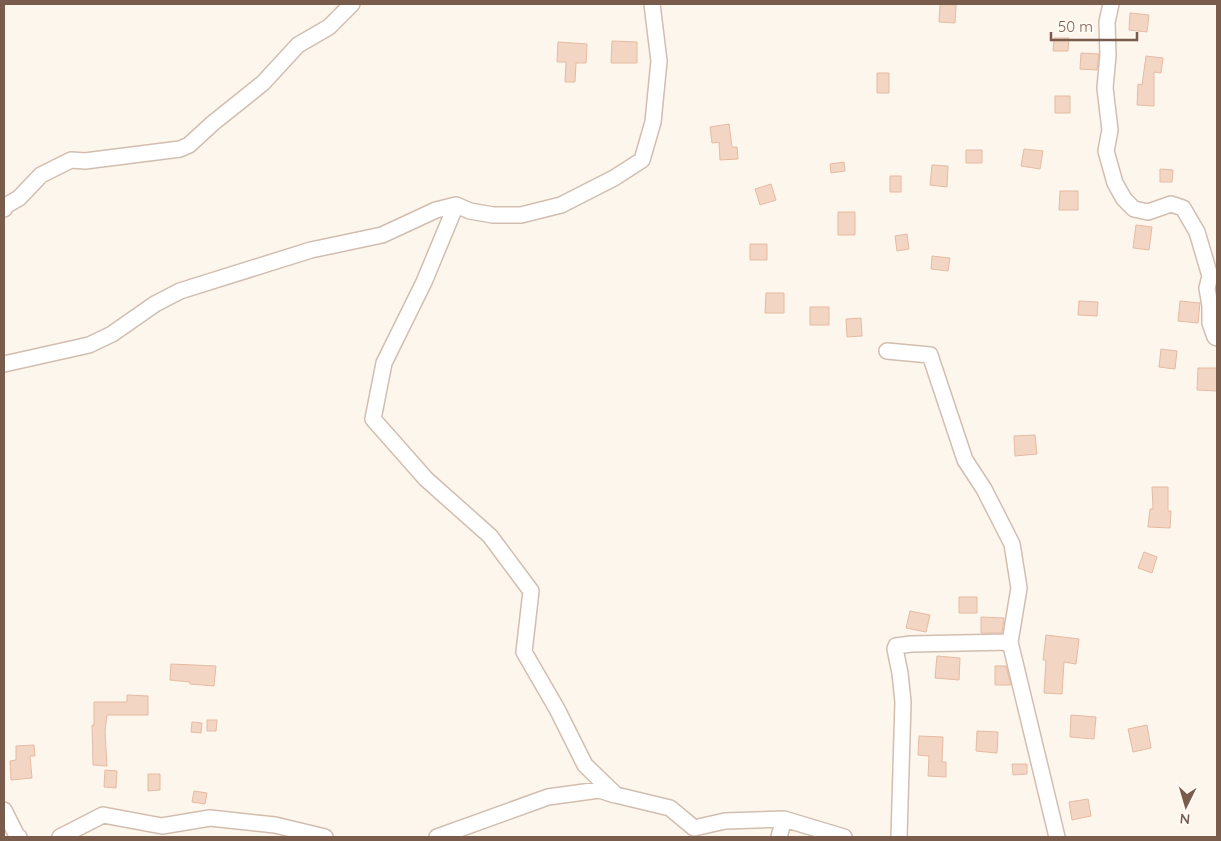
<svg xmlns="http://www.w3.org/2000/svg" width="1221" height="841" viewBox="0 0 1221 841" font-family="Quicksand,sans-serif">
<rect width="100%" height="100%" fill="#fdf6ec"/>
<path fill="#f3d5c3" stroke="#e6bba3" d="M940 4 956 5 955 23 939 22Z
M1130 13 1149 15 1147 32 1129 30Z
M1054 38H1069L1068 51H1053Z
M612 41 637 42V63H611Z
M558 42 587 44 586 63H576L575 82H565L566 62H557Z
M1081 53 1099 54 1097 70 1080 69Z
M1146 56 1163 58 1161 73 1154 72V106L1137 105 1138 84 1142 85Z
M877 73H889V93H877Z
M1055 96H1070V113H1055Z
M729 124 732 147H737L738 159 720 160 719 142 712 143 710 127Z
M1024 149 1043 151 1040 169 1021 166Z
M966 150H982V163H966Z
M844 162 845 171 831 173 830 164Z
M932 165 948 166 947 187 930 185Z
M1160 169 1173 170 1172 182H1160Z
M890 176H901V192H890Z
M771 184 776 200 760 205 755 189Z
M1060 191H1078V210H1059Z
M838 212H855V235H838Z
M1136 225 1152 227 1149 250 1133 248Z
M907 234 909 249 897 251 895 236Z
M750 244H767V260H750Z
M932 256 950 258 948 271 931 269Z
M766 293H784V313H765Z
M1079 301 1098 302 1097 316 1078 315Z
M1180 301 1200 303 1198 323 1178 321Z
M810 307H829V325H810Z
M861 318 862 336 847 337 846 319Z
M1161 349 1177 351 1175 369 1159 367Z
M1198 368H1217V391L1197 390Z
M1035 435 1037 454 1015 456 1014 436Z
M1152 487H1168V511H1171L1170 528 1148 527 1150 509H1153Z
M1144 552 1157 557 1152 573 1138 568Z
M959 597H977V613H959Z
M910 611 930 615 926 632 906 628Z
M981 617 1004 618 1002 633H981Z
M1046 635 1079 639 1076 664 1064 662 1062 694 1044 693 1046 660H1043Z
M937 656 960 658 959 680 935 678Z
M171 664 216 666 214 686 190 684V682L170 680Z
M995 666H1006L1011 685H995Z
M127 695 148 696V715H107L105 731 107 766 93 765 92 725H94V702H127Z
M1071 715 1096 717 1094 739 1070 737Z
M207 720H217L216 731H207Z
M192 722 202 723 201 733 191 732Z
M1147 725 1151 748 1133 752 1128 729Z
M977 731 998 732 997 753 976 751Z
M919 736 943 737 942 762H946V777L928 776 929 756 918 755Z
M34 745 35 756H30L32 778 11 780 10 761 16 760V746Z
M1012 764H1027V774L1013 775Z
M105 770 117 771 116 788 104 787Z
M148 774H160V790L148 791Z
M194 791 207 793 205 804 192 802Z
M1088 799 1091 816 1072 820 1069 802Z"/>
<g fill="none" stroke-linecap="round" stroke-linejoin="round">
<g stroke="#d1beb0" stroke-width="18">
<path id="minor" d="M1111 4 1107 22 1108 55 1105 88 1110 130 1106 151 1115 183 1124 199 1134 209 1148 212 1171 204 1183 208 1197 232 1210 276 1207 288 1210 306V323L1215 337 1217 338
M456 205 424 282 384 363 373 419 426 479 490 536 531 591 524 652 557 709 585 765 616 795 670 808 694 828 725 821 784 819 844 837
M4 209 7 205 19 198 41 175 71 160 85 161 180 149 189 145 213 123 263 83 298 45 329 27 352 4
M887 351 930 355 965 460 984 489 1012 544 1019 588 1010 642 1057 837
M4 364 89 345 112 334 155 304 180 291 311 250 382 235 436 210 456 205 470 211 493 215H521L561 205 614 178 642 160 653 122 659 61 652 4
M4 810 17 836 19 837
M60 837 103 815 162 826 210 818 275 825 325 837
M437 837 548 797 599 790 615 795
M779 837 784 819
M899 837 903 702 900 673 895 649 896 646 911 644 1010 642"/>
</g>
<use href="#minor" stroke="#fff" stroke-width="15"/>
</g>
<rect width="1221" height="841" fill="none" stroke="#7a5c4d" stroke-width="10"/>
<g transform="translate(1186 806) rotate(185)" stroke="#fffaf3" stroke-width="4" paint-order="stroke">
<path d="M0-4L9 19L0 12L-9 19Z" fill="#7a5c4d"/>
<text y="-8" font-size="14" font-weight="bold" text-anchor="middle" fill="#7a5c4d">N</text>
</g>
<path d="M1051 32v8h86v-8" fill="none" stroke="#7a5c4d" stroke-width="2.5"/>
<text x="1058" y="32" font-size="15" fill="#7a5c4d" stroke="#fffaf3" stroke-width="4" paint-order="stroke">50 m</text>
</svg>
